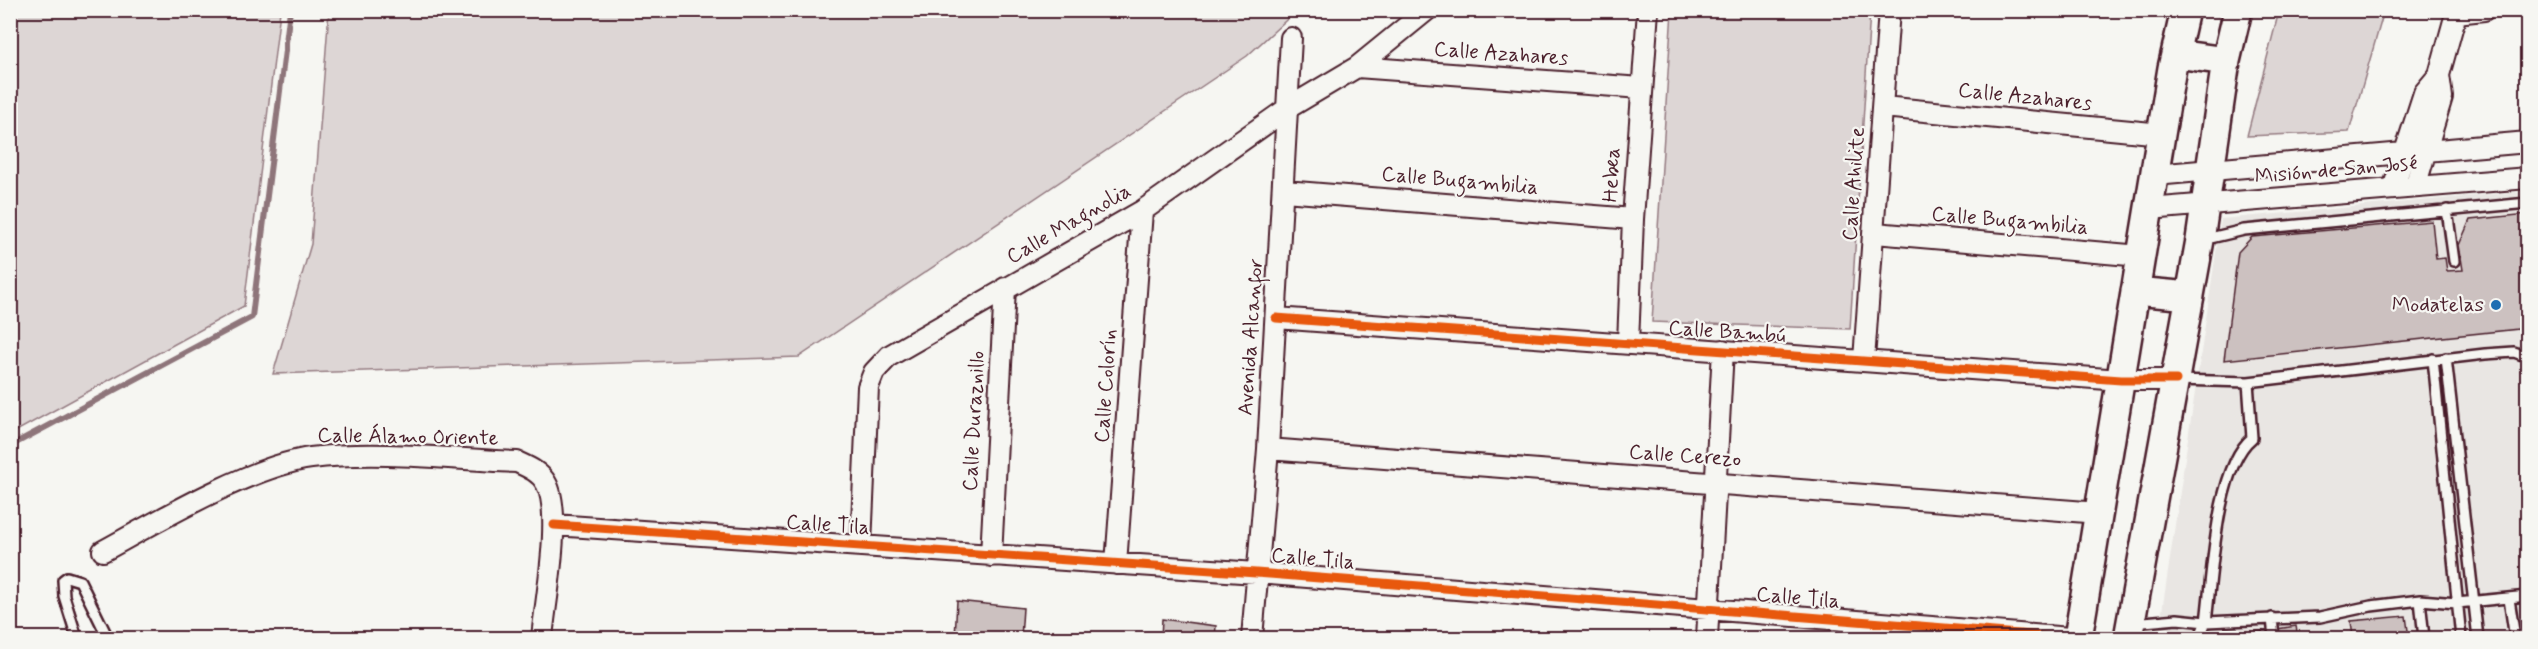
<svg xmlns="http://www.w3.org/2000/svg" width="2538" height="649" viewBox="0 0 2538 649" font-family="Mynerve,sans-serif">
<rect width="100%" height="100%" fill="#f6f6f2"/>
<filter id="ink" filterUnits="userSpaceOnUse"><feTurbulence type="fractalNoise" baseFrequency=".0167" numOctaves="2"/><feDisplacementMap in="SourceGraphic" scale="12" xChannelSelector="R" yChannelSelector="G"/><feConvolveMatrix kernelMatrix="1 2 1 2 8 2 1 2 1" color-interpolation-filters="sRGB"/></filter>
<g filter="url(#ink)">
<path fill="#e9e6e3" d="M2527 191V638H2158L2221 219Z"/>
<path fill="#ddd6d5" stroke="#947a80" stroke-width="1.5" d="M11 10 280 11 244 306 11 434Z
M329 11V10L1296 11 1247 56 799 357 273 374 311 244Z
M1672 11H1870L1850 329 1652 322Z
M2279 11H2384L2349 132 2247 136Z"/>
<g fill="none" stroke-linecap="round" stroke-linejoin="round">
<path stroke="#8e747a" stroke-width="6" d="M10 446 252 317 290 10"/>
</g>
<path fill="#ccc1c0" stroke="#4a1f2b" stroke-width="1.5" d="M2528 214V328L2224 360 2238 252 2252 237 2432 221 2436 259 2445 258 2447 271 2463 270 2459 245 2470 220Z
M957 601 1023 608 1021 638H955Z
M2406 616 2409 638H2353L2351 621Z
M1162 619 1216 626 1215 638H1161Z
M2296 626 2298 638H2278L2277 629Z
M2262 631 2263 638H2216V636Z"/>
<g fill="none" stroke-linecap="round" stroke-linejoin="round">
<g stroke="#4a1f2b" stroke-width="14">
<path id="lane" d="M2447 210 2454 261
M2202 240 2244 230 2528 203
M2446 358 2478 638
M2433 359 2461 638
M2176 380 2248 382 2485 354 2514 352 2528 357
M2509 599 2515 638
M2420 600 2424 638
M2272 618 2274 638
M2133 623 2177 619 2206 622 2320 617 2371 606 2420 600 2457 603 2528 596
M77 638 64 596 63 580 67 577 80 581 108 638
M2199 638 2206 622C2212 576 2216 467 2252 438L2248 382"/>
</g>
<g stroke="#4a1f2b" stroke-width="24">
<path id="street" d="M2456 13 2484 10
M1357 67 1641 88
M1883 107 2162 134
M2155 175 2528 142
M2415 187 2442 97 2439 75
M2393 189 2424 93 2439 75 2457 10
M1284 191 1633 219
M2149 209 2528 178
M1875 233 2141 256
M1276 318 2121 380H2176
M1628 343 1633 219 1648 10
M1864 360 1889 10
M1268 449 2099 513
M554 525 1256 573 2070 638
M861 545 868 387 874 372 889 356 1142 211 1288 108 1357 67 1427 10
M103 551C158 521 251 466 311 458 378 450 450 459 517 462 528 467 540 472 546 483 563 512 545 603 542 638
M991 556 1005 288
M1116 564 1142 211
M1252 638 1268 449 1291 38
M1707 638 1723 350"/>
</g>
<g stroke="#4a1f2b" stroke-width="32">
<path id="secondary" d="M2176 54 2226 61
M2135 291 2190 296
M2078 638 2172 68 2185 10
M2128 638 2200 240 2226 61 2238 10"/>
</g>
<use href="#lane" stroke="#f6f6f2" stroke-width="9"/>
<use href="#street" stroke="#f6f6f2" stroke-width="20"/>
<use href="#secondary" stroke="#f6f6f2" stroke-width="27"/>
<g stroke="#f6f6f2" stroke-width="13">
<path id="cycleway" d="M1276 318 2121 380H2176
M554 525 1256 573 2070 638"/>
</g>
<use href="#cycleway" stroke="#e8590c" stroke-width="9"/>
</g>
</g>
<circle fill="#1f6fb2" stroke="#f6f6f2" stroke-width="2" cx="2496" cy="305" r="6"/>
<g text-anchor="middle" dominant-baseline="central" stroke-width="4.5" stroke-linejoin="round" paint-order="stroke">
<g font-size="21" fill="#4a1f2b" stroke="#f6f6f2">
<text transform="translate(1501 54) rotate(4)">Calle Azahares</text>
<text transform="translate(2025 97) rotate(6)">Calle Azahares</text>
<text transform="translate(2336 170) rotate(-5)">Misión de San José</text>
<text transform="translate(1612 175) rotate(-87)">Hebea</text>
<text transform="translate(1460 181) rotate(5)">Calle Bugambilia</text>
<text transform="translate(1854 184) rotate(-86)">Calle Ahilite</text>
<text transform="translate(2010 221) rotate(5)">Calle Bugambilia</text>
<text transform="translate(1069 224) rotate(-30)">Calle Magnolia</text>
<text transform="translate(1727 332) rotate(4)">Calle Bambú</text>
<text transform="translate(1251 337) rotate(-86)">Avenida Alcanfor</text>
<text transform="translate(1106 386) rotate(-86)">Calle Colorín</text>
<text transform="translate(974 421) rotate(-87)">Calle Duraznillo</text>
<text transform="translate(408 437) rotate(1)">Calle Álamo Oriente</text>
<text transform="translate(1685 456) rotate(4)">Calle Cerezo</text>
<text transform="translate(828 525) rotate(4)">Calle Tila</text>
<text transform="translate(1313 559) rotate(5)">Calle Tila</text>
<text transform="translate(1798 598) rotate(5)">Calle Tila</text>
</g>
<g font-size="21" fill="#4a1f2b" stroke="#f6f6f2" text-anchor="end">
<text x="2484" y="305">Modatelas</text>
</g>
</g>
<rect width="2538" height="649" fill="none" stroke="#f6f6f2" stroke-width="36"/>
<rect x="18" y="18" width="2502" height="613" fill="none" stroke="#4a1f2b" stroke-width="2" filter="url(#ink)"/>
</svg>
